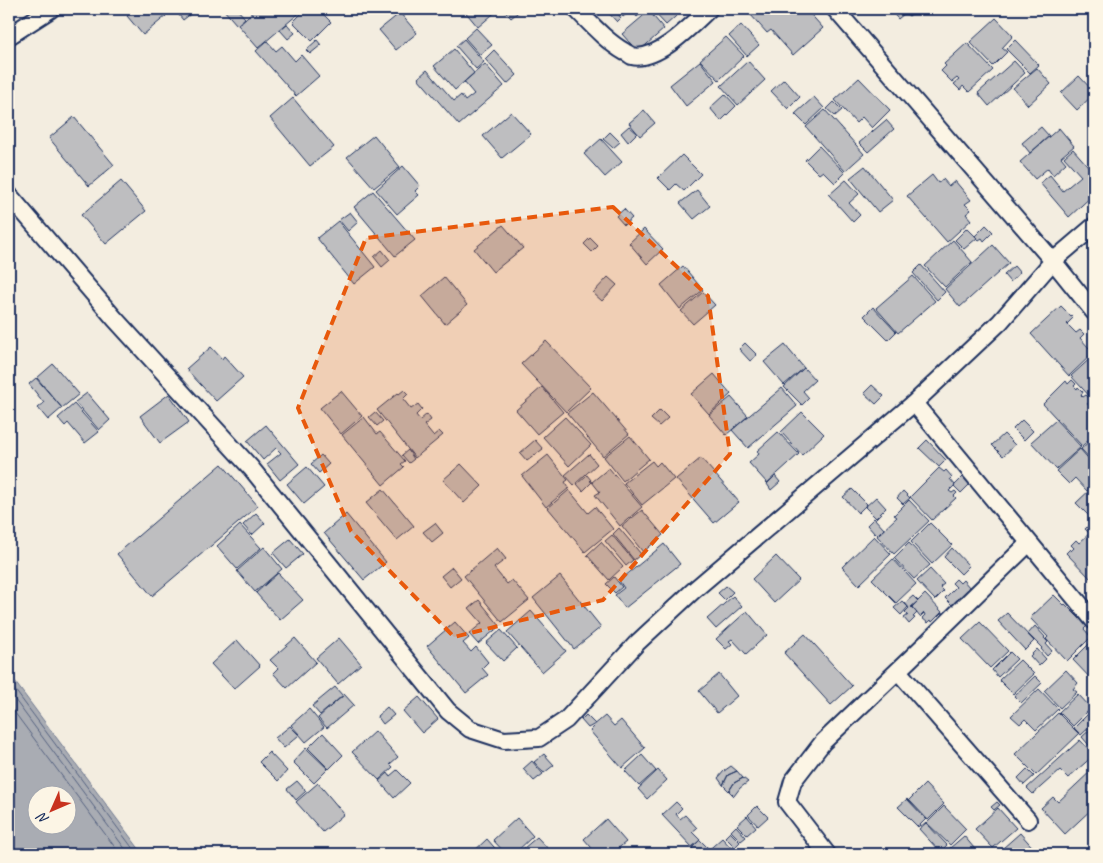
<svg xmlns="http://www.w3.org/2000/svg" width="1103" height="863" viewBox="0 0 1103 863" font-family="Caveat,sans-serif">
<rect width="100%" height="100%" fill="#f3ede0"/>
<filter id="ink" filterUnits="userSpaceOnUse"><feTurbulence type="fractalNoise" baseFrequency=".02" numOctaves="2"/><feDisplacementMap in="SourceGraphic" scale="10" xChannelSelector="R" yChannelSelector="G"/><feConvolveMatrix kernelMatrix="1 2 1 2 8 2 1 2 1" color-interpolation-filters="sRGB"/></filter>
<g filter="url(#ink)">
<path fill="#a9acb3" stroke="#707a91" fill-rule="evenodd" d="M9 674 143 854H9ZM38 796H68V826H38Z"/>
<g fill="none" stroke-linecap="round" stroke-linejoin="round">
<path stroke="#546180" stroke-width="1" d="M9 682 137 854
M9 692 129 854
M9 705 120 854"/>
</g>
<path fill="#bebec0" stroke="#1b2f5e" d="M136 9H159L166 16 143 35 127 16Z
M174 9H197L183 20Z
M223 9H237L245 18 237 25Z
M256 9H304L258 48 238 25Z
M306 9H318L331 22 312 41 293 22Z
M463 9H499L478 27Z
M503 9H522L511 18Z
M605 9H614L621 18 617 22Z
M616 9H646L637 17 631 10 623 17Z
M651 9H684L666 25Z
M756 9H806L823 28 793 55 771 30 767 33 750 14Z
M889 9H918L909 16 905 13 898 19Z
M649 11 664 29 638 52 622 34Z
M400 13 417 33 396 50 379 30Z
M996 18 1013 36 1002 48 1007 52 993 66 970 42Z
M287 24 295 33 288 39 280 30Z
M741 25 759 45 747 56 729 36Z
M476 28 492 45 480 55 465 38Z
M726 37 744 56 719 80 700 60Z
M464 39 484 62 476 69 456 46Z
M317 40 321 45 310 54 306 50Z
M1015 40 1039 65 1030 73 1006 49Z
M267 41 276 51 282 46 295 61 301 55 319 76 296 96 256 51Z
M967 43 993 70 969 92 963 86 960 90 954 84 959 80 957 78 952 82 941 71 946 66 944 64Z
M454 49 474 73 455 90 434 66Z
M494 50 517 75 507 84 485 59Z
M700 61 716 81 686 106 670 85Z
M748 61 765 80 738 105 721 86Z
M1014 61 1025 73 989 106 978 93Z
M485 64 504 86 459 125 418 78 427 70 454 101 461 95 465 101 474 94 464 82Z
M1037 68 1051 84 1028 105 1013 88Z
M1079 76 1094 92V94L1077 110 1061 93Z
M859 78 890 110 872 128 862 117 856 123 835 100Z
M784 79 800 97 788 109 771 91Z
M725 94 736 106 721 121 710 108Z
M814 97 824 108 806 125 795 114Z
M293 98 334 147 310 166 270 118Z
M834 102 842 110 835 116 827 109Z
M644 110 655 123 640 136 629 123Z
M825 110 864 154 845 171 806 127Z
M511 112 531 134 502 158 483 136Z
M74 117 114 165 89 186 49 138Z
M886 120 894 129 868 152 859 143Z
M629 126 637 133 628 142 621 133Z
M1041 127 1049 136 1030 153 1022 143Z
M1059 128 1074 146 1061 157 1066 163 1053 175 1048 168 1035 179 1020 162Z
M610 132 620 142 613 148 603 139Z
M374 135 400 167 374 188 347 157Z
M601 139 622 162 605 177 584 154Z
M819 146 845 173 835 183 823 171 819 174 805 160Z
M1073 149 1094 173V194L1069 217 1040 183 1050 175 1063 191 1081 176 1064 157Z
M682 155 701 174 684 191 676 184 670 190 658 178Z
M403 166 420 186 415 191 419 195 397 214 376 190Z
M865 166 893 200 878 212 850 178Z
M932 175 938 183 943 179 949 186 955 181 971 200 965 204 971 210 966 214 971 220 947 242 907 196Z
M846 180 859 194 849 203 860 215 853 222 829 195Z
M121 181 146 211 106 244 81 215Z
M697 190 710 206 694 219 680 203Z
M373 191 415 240 395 256 354 207Z
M624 209 632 218 624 225 616 216Z
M350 212 358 222 348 231 339 220Z
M338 221 375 267 354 284 317 238Z
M503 225 523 248 493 272 474 249Z
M986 225 993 232 984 241 982 238 979 240 975 236Z
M967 228 977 238 964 249 955 240Z
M644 229 663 249 647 264 629 243Z
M590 238 598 246 592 252 584 244Z
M953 240 972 262 945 287 925 266Z
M993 245 1009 263 960 307 945 289Z
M382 250 390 260 382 267 374 257Z
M921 265 945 292 937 300 913 273Z
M683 266 703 290 680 309 661 285Z
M1014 266 1020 273 1010 282 1004 275Z
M913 276 935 301 898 333 876 308Z
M444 277 467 305 445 324 422 296Z
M608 277 617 285 602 301 593 293Z
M703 292 715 305 693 324 681 311Z
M1061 306 1073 318 1067 324 1076 333 1080 330 1084 334 1080 338 1089 348 1093 344 1094 345V352L1069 376 1031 334Z
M873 307 896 332 888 340 864 316Z
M546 341 591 388 566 412 521 364Z
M745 343 757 355 750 361 739 349Z
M785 345 804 368 784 385 764 362Z
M211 347 222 359 224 356 243 377 216 401 186 369Z
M1094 355V401L1071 376Z
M53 364 79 394 62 408 37 378Z
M804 368 815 380 803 391 809 398 802 405 784 387Z
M714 374 731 394 709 414 691 394Z
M36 378 62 408 48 420 38 408 44 403 29 384Z
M1072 380 1076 384 1074 386 1077 389 1078 387 1083 392 1081 395 1083 397 1086 395 1091 400 1087 404 1089 405 1092 403 1094 406V435L1082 446 1043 404 1066 381 1068 384Z
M872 385 884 396 876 404 864 393Z
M542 387 563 412 537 434 516 410Z
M782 388 797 406 748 448 732 430Z
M404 390 408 394 403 399 411 409 418 404 422 409 416 415 420 420 427 414 431 420 424 425 433 436 439 431 443 435 415 458 377 410 398 393 399 394Z
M341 391 362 416 341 434 320 408Z
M593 392 629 434 603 456 567 413Z
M87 393 110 420 99 430 75 402Z
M169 394 189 422 160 443 140 416Z
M731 397 748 416 726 435 709 415Z
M74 404 99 432 85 443 68 423 65 426 58 418Z
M660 410 668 418 659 426 651 419Z
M375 412 383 421 377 426 369 417Z
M802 412 824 434 802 455 781 432Z
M364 417 377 434 380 432 405 461 401 464 404 467 383 485 342 435Z
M565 417 591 445 569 466 543 437Z
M1022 420 1033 431 1024 440 1013 429Z
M1056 420 1081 447 1056 469 1031 442Z
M266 425 299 464 280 480 267 464 281 453 276 448 263 460 247 441Z
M778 432 799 454 767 483 749 463 759 454 757 451Z
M1004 434 1015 445 1003 456 992 445Z
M630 436 649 459 623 481 604 457Z
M1094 437V463L1081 449Z
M535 440 543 449 527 461 520 453Z
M927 440 946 460 939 467 919 448Z
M1080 449 1094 465V484L1087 491 1075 478 1069 484 1056 471Z
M408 450 414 459 409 463 402 455Z
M589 454 597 464 574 485 565 475Z
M321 455 329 464 319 473 311 464Z
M548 455 568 480 565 482 569 488 546 507 522 476Z
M701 458 739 502 714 523 676 479Z
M652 461 656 466 660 462 674 479 642 505 624 483Z
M222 464 258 506 152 596 117 554Z
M461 464 482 486 464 503 443 480Z
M307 467 324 487 304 504 287 484Z
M609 468 642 507 620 526 595 495 600 492 592 482Z
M939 468 944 472 946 470 952 477 950 479 955 485 949 491 952 493 955 491 957 493 954 496 956 498 932 520 910 497Z
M587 475 591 480 590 481 592 482 583 491 577 484Z
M775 476 780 482 771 490 767 484Z
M963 477 970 484 961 493 954 486Z
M1094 486V515L1091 518 1076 503Z
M383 489 414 526 397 540 366 503Z
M852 489 867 504 858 513 843 497Z
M569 490 588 513 595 507 613 529 585 552 548 508Z
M903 491 910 498 903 504 897 498Z
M876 497 886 508 876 518 865 507Z
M909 500 929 521 894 554 877 536 897 517 894 515Z
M642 510 663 535 643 552 622 526Z
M256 513 265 523 252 535 243 525Z
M346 514 386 562 364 580 324 533Z
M874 518 884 529 878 535 876 533 875 534 867 525Z
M1094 520V528L1089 533 1085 529Z
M435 523 443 533 432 542 423 532Z
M930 523 952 545 932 564 911 542Z
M240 525 261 548 237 569 217 546Z
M619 528 641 554 634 560 613 534Z
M1091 532 1094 536V578L1092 580 1066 553 1070 549 1071 551 1074 548 1071 545 1076 540 1079 543Z
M612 535 633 560 626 566 605 541Z
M874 536 891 554 859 585 842 567Z
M290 539 303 554 286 568 273 553Z
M601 542 623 567 609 580 587 555Z
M909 543 930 565 914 579 894 558Z
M664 544 680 564 625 608 615 595 624 588 619 581Z
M264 547 282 569 255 592 237 571Z
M497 548 506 559 494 568 507 584 512 580 529 600 502 622 464 576Z
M952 548 969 566 961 574 944 557Z
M776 556 799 580 774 603 752 579Z
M893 559 916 584 896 603 872 579Z
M452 567 461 578 450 587 441 576Z
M930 569 944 584 940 587 944 591 935 600 917 581Z
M278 573 303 600 280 620 256 593Z
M560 576 601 627 574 649 533 598Z
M614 577 622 587 615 593 606 584Z
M956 579 960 583 963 580 970 588 952 605 945 598 956 587 952 583Z
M726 586 733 592 725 600 718 593Z
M925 594 942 612 932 622 931 620 928 623 922 618 925 615 924 613 920 617 912 607Z
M1054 595 1064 605 1065 604 1087 626 1084 629 1091 637 1067 661 1046 639 1048 637 1030 618Z
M733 596 742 606 716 629 707 619Z
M913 596 918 601 911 607 917 613 913 617 915 618 909 624 904 618 908 615 905 612 909 608 905 603Z
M479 600 500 626 478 644 469 634 482 623 469 608Z
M902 601 908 607 901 615 894 608Z
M531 611 566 651 542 672 507 632Z
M747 611 767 635 746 654 732 639 729 641 732 644 726 649 716 639Z
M1007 613 1034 641 1025 650 998 621Z
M455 622 469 638 463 643 471 652 476 647 488 662 482 668 488 675 466 693 427 646Z
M980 622 1008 651 990 668 962 639Z
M1035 626 1045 637 1044 638 1048 642 1046 644 1052 651 1047 656 1041 649 1042 648 1028 634Z
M501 630 517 648 503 661 486 643Z
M805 634 852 686 831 705 784 653Z
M295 638 316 662 287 688 273 673 278 668 270 660Z
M339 638 361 664 338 684 316 658Z
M1094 639V680L1093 681 1073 660Z
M237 640 260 666 234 689 211 664Z
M1037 649 1046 659 1039 666 1030 656Z
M1010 652 1017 659 998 677 992 670Z
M1020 660 1034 674 1013 694 999 680Z
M1066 670 1078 683 1073 689 1077 692 1060 708 1044 691Z
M719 674 737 696 717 713 699 691Z
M1035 676 1042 683 1021 703 1014 696Z
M335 687 343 696 320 715 312 706Z
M1039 689 1058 709 1036 730 1025 719 1020 724 1011 716Z
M344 694 354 705 327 728 318 718Z
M1078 694 1091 708 1073 726 1059 712Z
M419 697 438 719 422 733 403 711Z
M387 707 394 715 383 724 377 716Z
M309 709 324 727 306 742 291 725Z
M1091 711 1094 714V723L1081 735 1074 728Z
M1058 713 1079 734 1036 775 1015 754Z
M586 715 595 724 588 728 581 720Z
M605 716 614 726 621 720 645 748 622 768 590 731 594 727 593 726Z
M290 726 299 735 284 748 275 738Z
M1094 726V751L1082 737Z
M375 731 398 757 390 764 393 767 379 780 352 752Z
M323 733 343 755 329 769 308 748Z
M1080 740 1094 755 1068 778 1060 770 1033 794 1027 788Z
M306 748 328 769 314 783 293 762Z
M269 752 287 771 278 781 259 762Z
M544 754 554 765 544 773 534 762Z
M642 755 656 771 639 786 625 771Z
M532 761 543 774 534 781 523 769Z
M731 766 737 771 728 775 723 785 718 778 724 771Z
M1094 768V807L1065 834 1041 808 1053 797 1058 802Z
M1027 769 1034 776 1024 785 1018 778Z
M397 770 410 783 394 798 379 781 388 773 390 776Z
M658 770 667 780 647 799 638 789Z
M737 771 743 778 734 783 729 791 723 785 728 775Z
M743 778 748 782 740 788 734 796 729 791 734 783Z
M297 781 306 791 296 800 287 789Z
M318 783 344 814 323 832 296 802Z
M925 784 944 804 928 820 909 800Z
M907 799 926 819 918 827 898 807Z
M676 802 682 808 676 814 680 819 685 815 697 828 692 832 700 840 692 847 662 815Z
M997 802 1000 805 994 810 991 807Z
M757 806 768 817 758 826 748 815Z
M944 806 966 829 950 845 927 823Z
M998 808 1016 828 993 848 975 829Z
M747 816 756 827 747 835 737 825Z
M517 818 533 836 514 854H506L493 840Z
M606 819 626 842 611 854H597L584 839Z
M926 823 947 845 940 852 919 829Z
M736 826 746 837 741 841 731 831Z
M730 832 740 842 735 847 725 837Z
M1020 833 1036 851 1033 854H1008L1003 848Z
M964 836 979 854H943Z
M537 837 553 854H517Z
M722 838 737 854H704Z
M487 839 500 854H471Z
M700 840 709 849 704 854H698L692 848Z"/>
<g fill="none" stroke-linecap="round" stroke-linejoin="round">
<g stroke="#1b2f5e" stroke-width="20">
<path id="minor" d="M576 9C591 24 606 41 625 52 628 53 630 55 632 56 657 62 692 25 709 9
M835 9 1053 261 1094 312
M9 36 51 9
M9 195 115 319 251 468 448 711 470 729 504 740 539 738 566 720 637 643 693 591 914 403 1000 322 1053 261 1094 226
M914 403 1094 621
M898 671 1028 820
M827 854 787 802 793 781 823 742 910 659 1029 543"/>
</g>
<use href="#minor" stroke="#fcf5e5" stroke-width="16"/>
</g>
</g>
<path fill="#e8590c" fill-opacity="0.2" stroke="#e8590c" stroke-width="4" stroke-dasharray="10 6" stroke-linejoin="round" d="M613 207 708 296 730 454 603 600 454 637 351 531 298 408 366 238Z"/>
<rect width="1103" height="863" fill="none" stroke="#fcf5e5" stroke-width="30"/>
<rect x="15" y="15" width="1073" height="833" fill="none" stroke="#1b2f5e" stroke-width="2" filter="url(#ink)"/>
<g transform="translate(52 810) rotate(225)"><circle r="24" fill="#fcf5e5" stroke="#a2a6af"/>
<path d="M0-4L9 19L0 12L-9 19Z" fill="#c8321e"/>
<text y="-8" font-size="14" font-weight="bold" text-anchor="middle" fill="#1b2f5e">N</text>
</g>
</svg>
